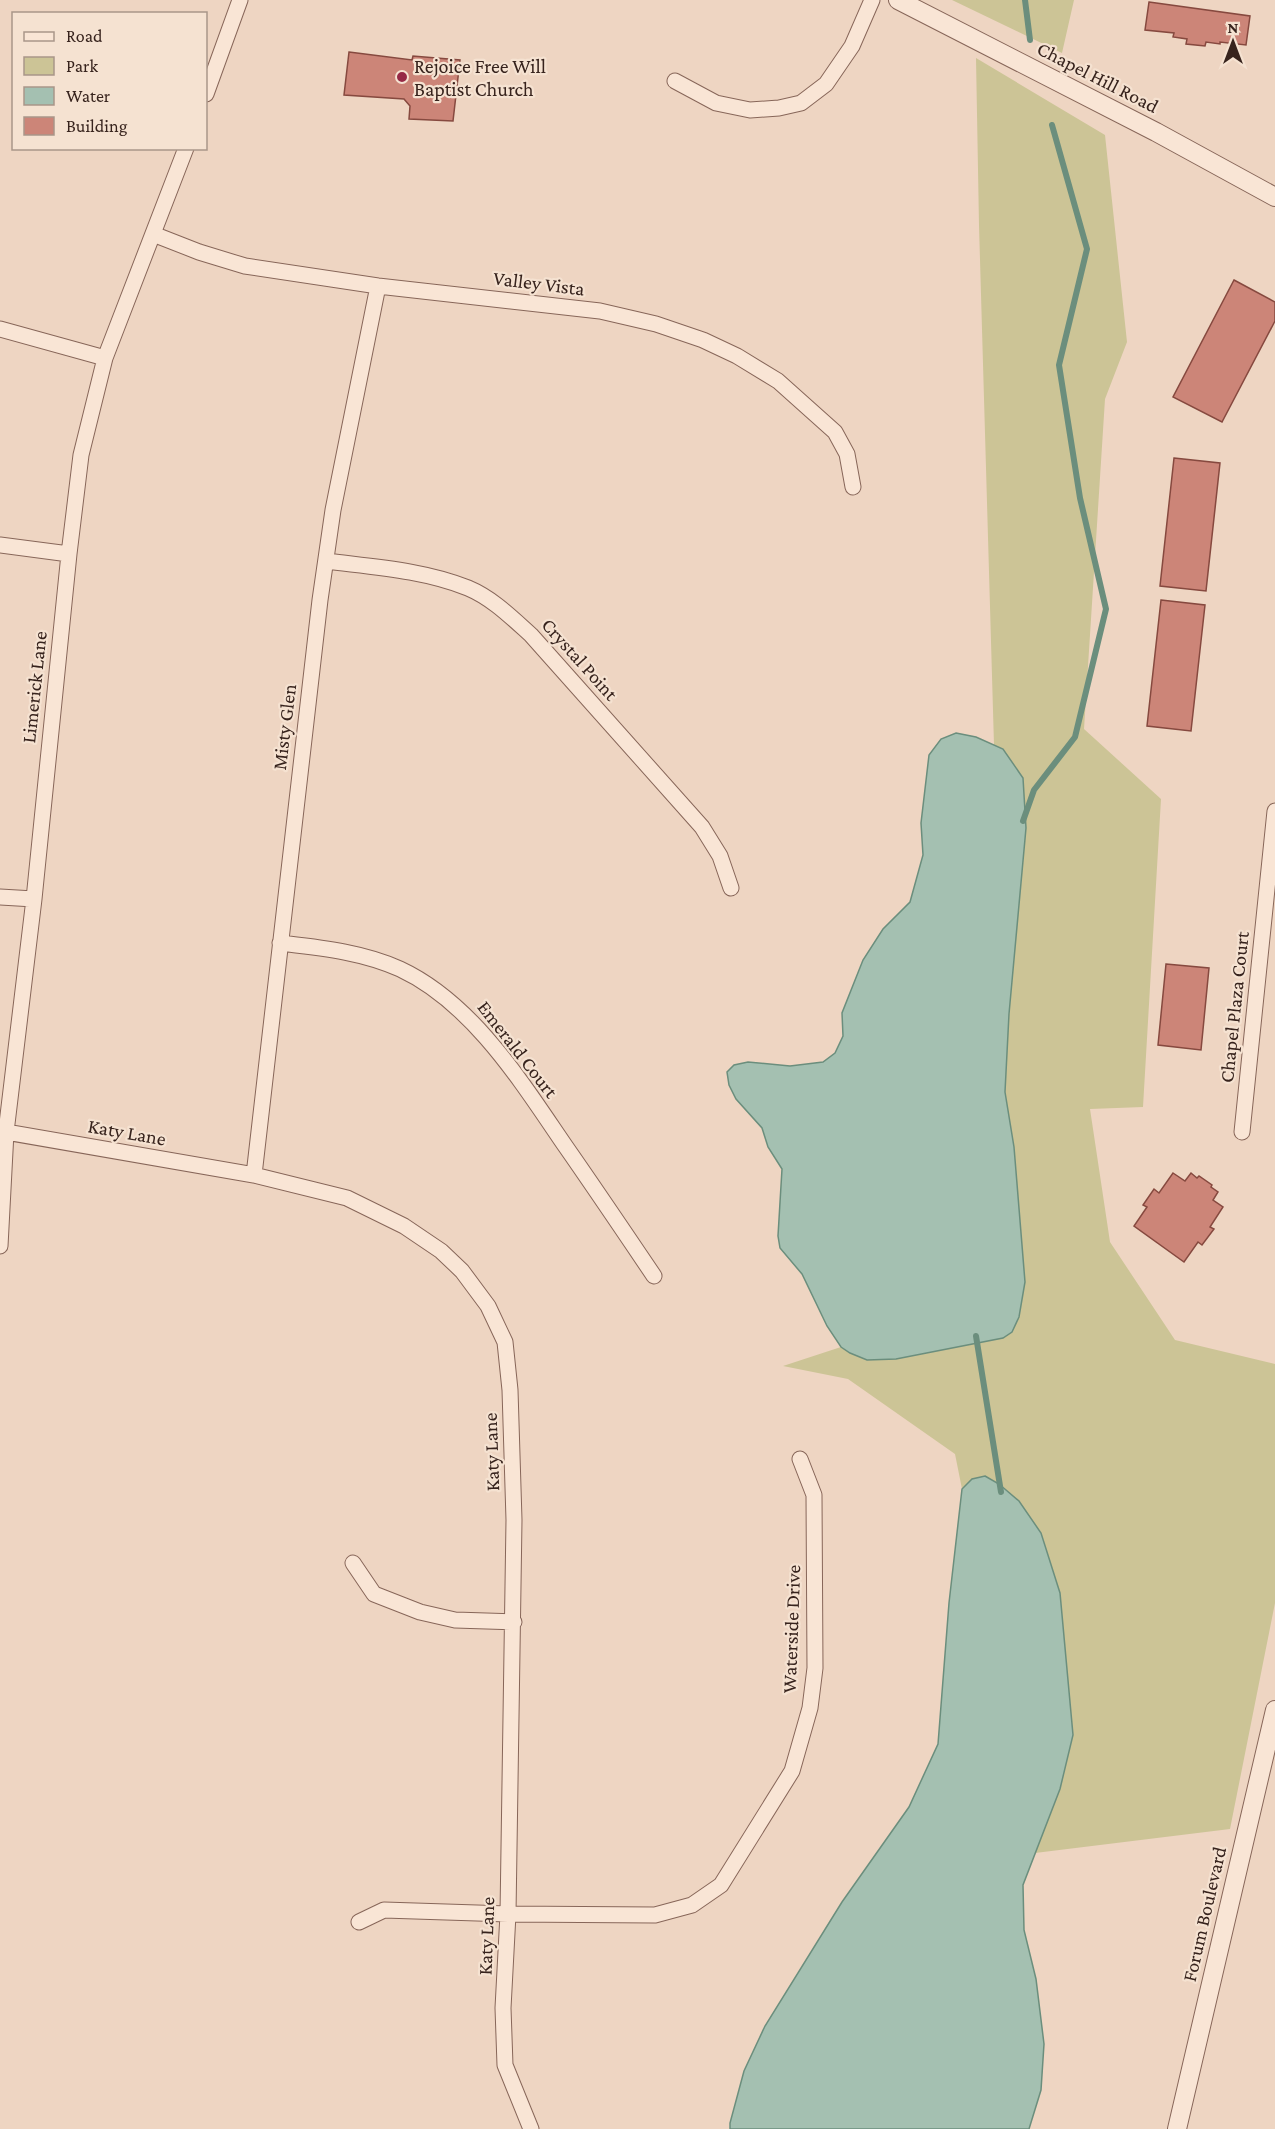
<svg xmlns="http://www.w3.org/2000/svg" width="1275" height="2129" viewBox="0 0 1275 2129" font-family="'Crimson Pro',serif">
<rect width="100%" height="100%" fill="#eed5c2"/>
<path fill="#ccc496" d="M952 0H1074L1062 53Z
M976 58 1105 135 1127 342 1105 399 1084 729 1161 799 1143 1107 1090 1109 1110 1242 1175 1340 1275 1364V1603L1230 1829 1035 1853 1060 1789 1073 1735 1060 1593 1041 1533 972 1479 962 1489 955 1454 848 1379 783 1366 841 1347 850 1353 867 1360 896 1359 1003 1338 1025 1282 1014 1147 1005 1092 1009 1014 1026 828 1023 778 1003 749 994 745 979 225Z"/>
<path fill="#a4c0b1" stroke="#6b8e7d" stroke-width="1.5" d="M956 733 976 737 1003 749 1023 778 1026 828 1009 1014 1005 1092 1014 1147 1025 1282 1019 1317 1012 1332 1003 1338 896 1359 867 1360 850 1353 841 1347 827 1326 802 1274 780 1248 778 1236 782 1169 768 1147 762 1128 736 1099 729 1085 727 1072 734 1065 748 1062 790 1066 823 1062 835 1053 843 1036 842 1013 863 960 883 929 910 902 923 855 921 823 929 755 941 739Z
M985 1476 999 1484 1019 1501 1041 1533 1060 1593 1073 1735 1060 1789 1023 1885 1024 1930 1036 1979 1044 2044 1041 2090 1029 2129H730V2123L744 2071 765 2026 842 1902 909 1807 938 1744 949 1603 962 1489 972 1479Z"/>
<g fill="none" stroke-linecap="round" stroke-linejoin="round">
<path stroke="#6b8e7d" stroke-width="6" d="M1025 0 1030 40
M1023 821 1034 790 1075 737 1106 609 1080 498 1059 365 1087 249 1052 125
M976 1336 1001 1492"/>
</g>
<path fill="#cc8578" stroke="#86493f" stroke-width="1.5" d="M1149 2 1250 16 1246 45 1220 42V44L1206 42 1205 46 1186 44 1187 39 1173 37 1174 33 1145 30Z
M349 52 412 60 413 56 460 60 453 121 409 119 410 106 404 99 344 95Z
M1234 280 1275 302V321L1222 422 1173 397Z
M1174 458 1220 463 1206 591 1160 586Z
M1161 600 1205 605 1191 731 1147 726Z
M1166 964 1209 968 1201 1050 1158 1045Z
M1173 1173 1185 1181 1191 1173 1197 1178 1199 1176 1212 1185 1211 1187 1218 1192 1213 1200 1223 1207 1210 1227 1214 1229 1202 1245 1198 1242 1184 1262 1134 1226 1147 1207 1143 1205 1154 1189 1159 1193Z"/>
<g fill="none" stroke-linecap="round" stroke-linejoin="round">
<g stroke="#876659" stroke-width="17">
<path id="minor" d="M675 81 716 103 750 110 779 108 801 103 826 84 852 46 872 0
M206 94 240 0
M153 234 199 252 245 266 378 286 600 311 656 324 703 340 737 356 778 381 835 432 847 454 853 487
M0 329 105 358
M0 545 69 554
M326 561C373 567 423 570 468 588 492 598 511 617 531 635L702 827 720 856 731 888
M0 897 34 899
M280 943C322 948 362 952 400 969 473 1003 522 1083 566 1147 596 1190 625 1233 654 1276
M0 1131 254 1175 347 1198 404 1226 441 1251 462 1271 488 1306 505 1342 510 1390 514 1520 508 1914 503 2008 505 2065 531 2129
M1242 1132 1275 811
M254 1175 320 600 333 510 378 286
M0 1246 6 1132 34 899 69 554 81 455 105 358 186 148
M353 1563 374 1594 420 1612 455 1620 514 1622
M359 1922 384 1910 508 1914 655 1915 692 1905 721 1885 792 1771 810 1708 815 1668 814 1495 800 1459"/>
</g>
<g stroke="#876659" stroke-width="20">
<path id="tertiary" d="M898 0 1156 132 1275 197
M1177 2129 1275 1710"/>
</g>
<use href="#minor" stroke="#f9e5d5" stroke-width="15"/>
<use href="#tertiary" stroke="#f9e5d5" stroke-width="18"/>
</g>
<circle fill="#962946" stroke="#f5e2d1" stroke-width="2" cx="402" cy="77" r="6"/>
<g text-anchor="middle" dominant-baseline="central" stroke-width="4.5" stroke-linejoin="round" paint-order="stroke">
<g font-size="20" fill="#37231d" stroke="#f5e2d1" text-anchor="start">
<text x="414" y="66">Rejoice Free Will<tspan x="414" dy="23">Baptist Church</tspan></text>
</g>
<g font-size="20" fill="#37231d" stroke="#f5e2d1">
<text transform="translate(1098 77) rotate(27)">Chapel Hill Road</text>
<text transform="translate(539 283) rotate(7)">Valley Vista</text>
<text transform="translate(580 659) rotate(48)">Crystal Point</text>
<text transform="translate(34 687) rotate(-84)">Limerick Lane</text>
<text transform="translate(284 727) rotate(-83)">Misty Glen</text>
<text transform="translate(1234 1007) rotate(-84)">Chapel Plaza Court</text>
<text transform="translate(518 1049) rotate(52)">Emerald Court</text>
<text transform="translate(127 1132) rotate(10)">Katy Lane</text>
<text transform="translate(491 1452) rotate(-92)">Katy Lane</text>
<text transform="translate(791 1629) rotate(-88)">Waterside Drive</text>
<text transform="translate(1204 1914) rotate(-77)">Forum Boulevard</text>
<text transform="translate(486 1936) rotate(-88)">Katy Lane</text>
</g>
</g>
<rect x="12" y="12" width="195" height="138" fill="#f5e2d1" stroke="#a99689" stroke-width="1.5"/>
<rect x="24" y="32" width="30" height="9" fill="#f9e5d5" stroke="#a99689" stroke-width="1.5"/>
<text x="66" y="42" font-size="18" fill="#37231d">Road</text>
<rect x="24" y="57" width="30" height="18" fill="#ccc496" stroke="#a99689" stroke-width="1.5"/>
<text x="66" y="72" font-size="18" fill="#37231d">Park</text>
<rect x="24" y="87" width="30" height="18" fill="#a4c0b1" stroke="#a99689" stroke-width="1.5"/>
<text x="66" y="102" font-size="18" fill="#37231d">Water</text>
<rect x="24" y="117" width="30" height="18" fill="#cc8578" stroke="#a99689" stroke-width="1.5"/>
<text x="66" y="132" font-size="18" fill="#37231d">Building</text>
<g transform="translate(1233 42)" stroke="#f5e2d1" stroke-width="4.5" paint-order="stroke">
<path d="M0-4.5L10 22L0 15L-10 22Z" fill="#37231d"/>
<text y="-9" font-size="16" font-weight="bold" text-anchor="middle" fill="#37231d">N</text>
</g>
</svg>
